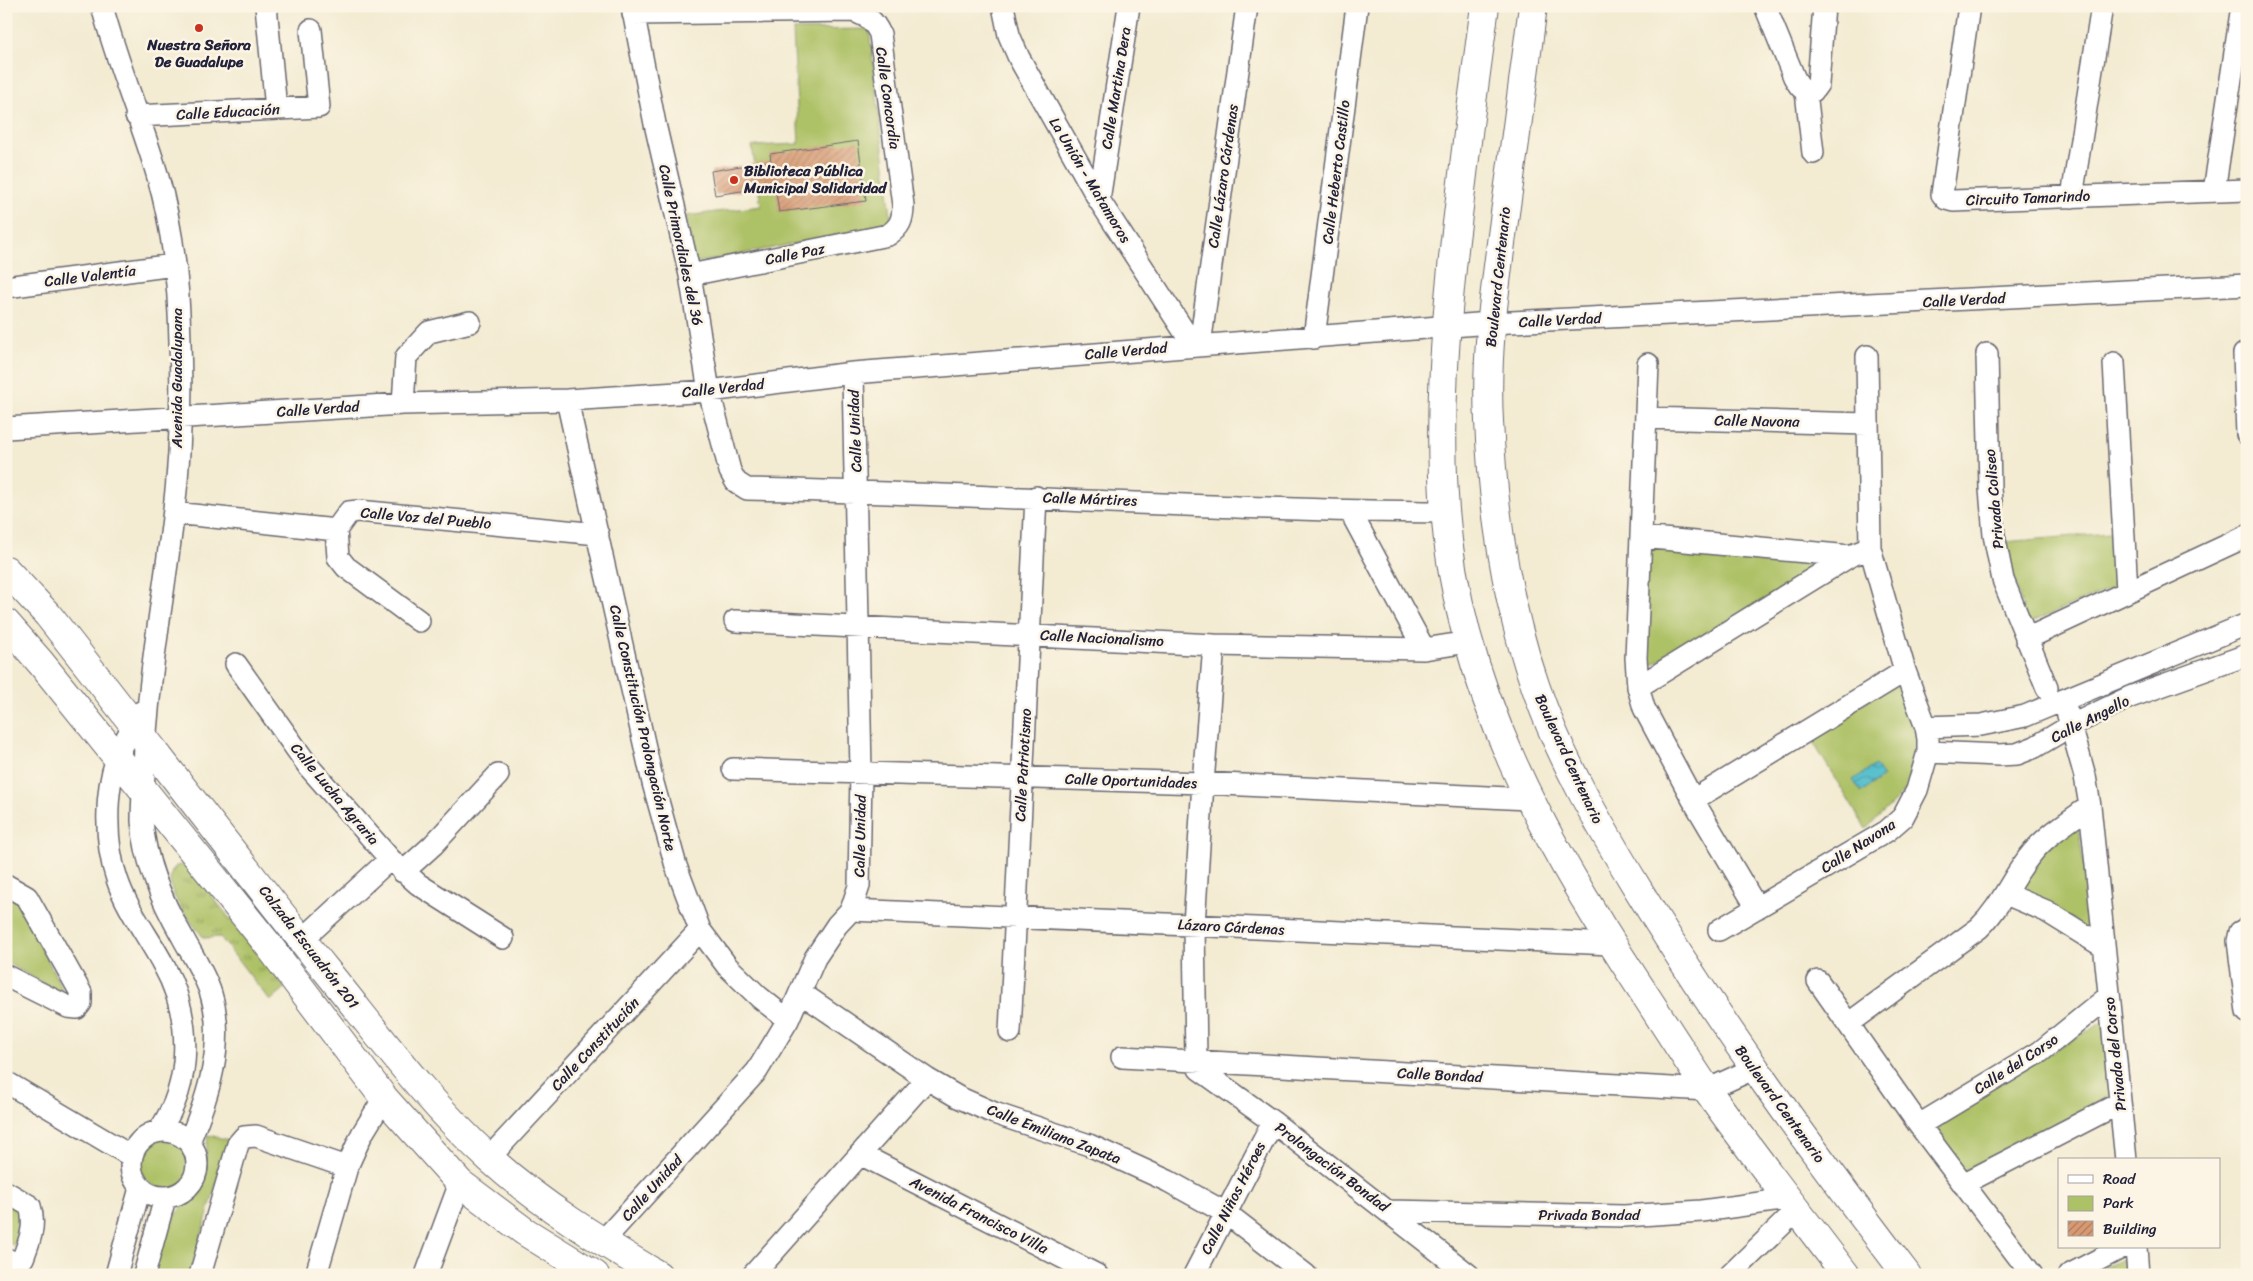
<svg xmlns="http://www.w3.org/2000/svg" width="2253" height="1281" viewBox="0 0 2253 1281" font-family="Sriracha,sans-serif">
<defs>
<pattern id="grass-tufts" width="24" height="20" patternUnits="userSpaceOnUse" patternTransform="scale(1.25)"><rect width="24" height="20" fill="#adc166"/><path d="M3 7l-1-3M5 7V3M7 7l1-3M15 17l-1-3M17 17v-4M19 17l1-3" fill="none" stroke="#8c9c55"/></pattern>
<pattern id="water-waves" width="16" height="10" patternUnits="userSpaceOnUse" patternTransform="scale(1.25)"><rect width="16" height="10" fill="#51bdcc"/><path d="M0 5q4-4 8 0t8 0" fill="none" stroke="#4399a7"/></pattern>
<pattern id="building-hatch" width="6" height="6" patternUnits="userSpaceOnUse" patternTransform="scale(1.25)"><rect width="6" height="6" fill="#d79971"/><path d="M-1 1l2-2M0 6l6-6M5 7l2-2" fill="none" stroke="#ae7c5e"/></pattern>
</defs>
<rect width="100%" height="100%" fill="#fcf5e5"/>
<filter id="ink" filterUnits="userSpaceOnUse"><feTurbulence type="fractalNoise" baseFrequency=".02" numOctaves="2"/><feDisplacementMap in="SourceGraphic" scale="10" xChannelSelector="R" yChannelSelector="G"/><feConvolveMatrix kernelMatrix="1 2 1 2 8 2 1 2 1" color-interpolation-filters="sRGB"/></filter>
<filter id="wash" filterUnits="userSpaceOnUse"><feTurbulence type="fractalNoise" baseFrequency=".0096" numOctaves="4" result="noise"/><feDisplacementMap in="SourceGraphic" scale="20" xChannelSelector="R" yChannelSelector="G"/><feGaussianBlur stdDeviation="1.12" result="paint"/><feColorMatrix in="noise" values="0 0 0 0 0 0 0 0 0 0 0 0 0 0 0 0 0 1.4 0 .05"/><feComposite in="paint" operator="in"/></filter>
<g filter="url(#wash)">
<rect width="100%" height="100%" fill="#f3ebd2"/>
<path fill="url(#grass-tufts)" stroke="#687250" d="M182 865 188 866 285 988 270 1001 220 937 204 938C193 924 156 884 176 866Z"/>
<path fill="#adc166" stroke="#687250" d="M869 29 892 225 695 263 686 216 761 206 752 146 799 144 793 30Z
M2110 533 2115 587 2027 624 2004 542Z
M1643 543 1806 558 1809 573 1642 671Z
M1902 678 1919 730 1920 755 1911 785 1866 829 1810 737Z
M2078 827 2094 932 2014 888 2034 856Z
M6 894 16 896 63 991 53 989 6 962Z
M2103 1022 2112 1095 1963 1173 1926 1125Z
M208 1135 229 1140 190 1275H148L159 1234 195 1192 205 1161Z
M140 1163a26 26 0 1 1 52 0a26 26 0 1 1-52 0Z
M6 1204 22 1213 15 1246 6 1241Z
M2129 1256 2130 1275H2089Z"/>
<path fill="url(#water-waves)" stroke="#3a7084" d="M1875 765 1883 777 1861 792 1853 780Z"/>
<g id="blocks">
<path fill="url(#building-hatch)" d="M858 141 866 201 779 212 775 186 715 195 711 171 771 161 770 154Z"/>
</g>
</g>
<g filter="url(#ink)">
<use href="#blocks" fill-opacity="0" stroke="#6b6870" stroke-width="1"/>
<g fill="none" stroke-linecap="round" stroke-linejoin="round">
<g stroke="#6b6870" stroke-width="24">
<path id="street" d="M102 6C117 63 140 117 157 174 173 227 179 286 180 342 182 397 180 463 173 518 163 601 147 684 144 768 144 785 142 803 142 821 145 863 162 901 182 936 192 955 205 974 211 994 226 1043 208 1097 189 1142
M266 6 276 109
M632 6 655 124 690 275 709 391 730 471 736 482 747 489C980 493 1212 510 1445 512
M1003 6 1009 35 1019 58 1099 200 1193 345
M1765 6 1794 77C1799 86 1802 92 1813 91L1818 84 1824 6
M1969 6 1942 194 1946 199 1953 201 2247 190
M633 14 853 11C868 16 874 21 880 34L903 205C903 220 900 227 888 235L690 275
M1806 92 1813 153
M136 116 319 107 311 30
M2214 191 2242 6
M2072 197 2102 6
M1099 200 1129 6
M6 287 174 265
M1314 338 1357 6
M1200 345 1247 6
M1987 354 1990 489 1994 535 2003 580 2047 688
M2244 354 2247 434
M2114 363 2127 590
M1648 364 1636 658 1638 687 1644 708 1693 800 1757 908
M567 400 653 783 676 866 700 930 727 966 759 997 788 1020
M403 404 406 357 429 332 470 322
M1646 418 1868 424
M6 428 403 404 567 400 709 391 853 373 1490 323 2247 285
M1350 511 1424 649
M174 513 336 530
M1641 537 1850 556
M419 621 346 567 338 557 336 530 349 512 358 511 598 534
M735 621 1214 645 1424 649 1468 642
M2026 639 2247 536
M1214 645 1203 783 1194 925 1196 1060 1199 1069 1273 1122 1469 1275
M236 664 309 767 390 859 418 884 503 938
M1638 687 1850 556 1870 548
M2064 701 2085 776 2090 806 2126 1160
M141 712C133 726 124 741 118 756 104 790 105 845 117 879 127 910 149 937 164 966 192 1017 193 1082 159 1131
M1926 727 1981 725 2025 716 2247 624
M1928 752 1999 755 2017 754 2035 747 2072 725 2130 697 2247 655
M733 769 1203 783 1528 799
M1693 800 1905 671
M403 872 433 845 498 775
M6 885 27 897 81 993V1003L77 1008 68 1007 6 976
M2006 894 2046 911 2104 947
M851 910 1611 944
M2247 928 2240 932 2238 941 2247 1012
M1719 930 1887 831 1903 817 1917 790 1928 752V739L1926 727 1905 671 1870 548 1867 356
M302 940 390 859
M1818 981 1919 1125 2032 1275
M801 993 927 1079 958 1097 994 1113 1089 1145 1168 1181 1226 1213 1306 1275
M1848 1024 1979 928C2002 906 2012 876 2033 852 2048 834 2071 820 2090 806
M1010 1032 1036 497
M1122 1057 1707 1090 1753 1069
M6 1082 131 1156
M1919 1125 2040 1052 2108 997
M131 1164a33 33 0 1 1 66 0a33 33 0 1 1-66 0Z
M860 1154 1097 1275
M489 1158 700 930
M1963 1184 2120 1103
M6 1192 30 1206C36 1225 30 1240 23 1258 18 1264 13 1262 6 1259
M1390 1211 1624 1216 1702 1211 1788 1199
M602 1242 757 1071 788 1020 815 958 837 925 851 910 859 886 861 772 853 373
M2136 1247 2138 1275
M116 1275 140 1188
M144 1275 165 1198
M200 1275 238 1144 244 1137 256 1136 347 1167
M316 1275 347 1167 362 1134 384 1098
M426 1275 460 1183
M753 1275 927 1079
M1194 1275 1273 1122
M1730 1275 1797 1210
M2069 1275 2123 1247"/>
</g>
<g stroke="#6b6870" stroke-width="30">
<path id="secondary" d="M1485 6C1474 84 1464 162 1455 240 1445 330 1438 420 1445 510 1458 686 1545 843 1640 987 1663 1022 1685 1057 1708 1091 1752 1154 1800 1214 1846 1275
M1533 6C1524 75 1515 144 1505 213 1496 282 1485 351 1489 421 1493 511 1506 603 1536 688 1560 758 1598 823 1636 886 1718 1022 1811 1149 1907 1275"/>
</g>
<g stroke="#6b6870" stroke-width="30">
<path id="primary" d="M6 570 48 615C141 733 232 853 326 970 378 1034 428 1103 490 1159 541 1205 599 1240 658 1275
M6 623 41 663 266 942 384 1098 460 1183 524 1231 595 1275"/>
</g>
<use href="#street" stroke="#fff" stroke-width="21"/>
<use href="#secondary" stroke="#fff" stroke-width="28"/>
<use href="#primary" stroke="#fff" stroke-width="28"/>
</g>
</g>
<g fill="#c8321e" stroke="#fcf5e5" stroke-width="2">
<circle cx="199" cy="28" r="5"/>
<circle cx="734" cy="180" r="5"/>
</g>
<g text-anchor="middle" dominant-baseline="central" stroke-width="5" stroke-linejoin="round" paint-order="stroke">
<g font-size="15" font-weight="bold" fill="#22223b" stroke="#fcf5e5">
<text x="199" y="45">Nuestra Señora<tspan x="199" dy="17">De Guadalupe</tspan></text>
<text x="744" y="171" text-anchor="start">Biblioteca Pública<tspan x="744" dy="17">Municipal Solidaridad</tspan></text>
</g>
<g font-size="15" fill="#22223b" stroke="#fcf5e5">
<text transform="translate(1116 88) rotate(-81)">Calle Martina Dera</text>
<text transform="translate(888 98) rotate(82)">Calle Concordia</text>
<text transform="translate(228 112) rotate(-3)">Calle Educación</text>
<text transform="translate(1336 172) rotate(-83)">Calle Heberto Castillo</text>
<text transform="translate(1223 176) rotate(-82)">Calle Lázaro Cárdenas</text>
<text transform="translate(1090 180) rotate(59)">La Unión - Matamoros</text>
<text transform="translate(2028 198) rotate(-2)">Circuito Tamarindo</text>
<text transform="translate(681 245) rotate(78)">Calle Primordiales del 36</text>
<text transform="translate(795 254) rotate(-11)">Calle Paz</text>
<text transform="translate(90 276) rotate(-7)">Calle Valentía</text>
<text transform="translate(1498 277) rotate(-84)">Boulevard Centenario</text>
<text transform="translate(1964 300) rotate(-3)">Calle Verdad</text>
<text transform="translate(1560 320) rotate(-3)">Calle Verdad</text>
<text transform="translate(1126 351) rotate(-5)">Calle Verdad</text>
<text transform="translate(177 378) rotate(-90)">Avenida Guadalupana</text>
<text transform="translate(723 388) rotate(-6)">Calle Verdad</text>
<text transform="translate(318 409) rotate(-4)">Calle Verdad</text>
<text transform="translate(1757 421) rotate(1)">Calle Navona</text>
<text transform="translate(855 431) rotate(-92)">Calle Unidad</text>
<text transform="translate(1090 499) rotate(2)">Calle Mártires</text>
<text transform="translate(1994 499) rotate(-95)">Privada Coliseo</text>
<text transform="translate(426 518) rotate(5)">Calle Voz del Pueblo</text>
<text transform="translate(1102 638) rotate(3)">Calle Nacionalismo</text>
<text transform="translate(2090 719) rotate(-27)">Calle Angello</text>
<text transform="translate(643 728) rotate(77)">Calle Constitución Prolongación Norte</text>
<text transform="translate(1569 759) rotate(65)">Boulevard Centenario</text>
<text transform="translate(1023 765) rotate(-87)">Calle Patriotismo</text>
<text transform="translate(1131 781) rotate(2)">Calle Oportunidades</text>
<text transform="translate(335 794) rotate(50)">Calle Lucha Agraria</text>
<text transform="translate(860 836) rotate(-89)">Calle Unidad</text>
<text transform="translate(1858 846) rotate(-33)">Calle Navona</text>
<text transform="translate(1231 927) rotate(3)">Lázaro Cárdenas</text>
<text transform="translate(309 947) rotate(52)">Calzada Escuadrón 201</text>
<text transform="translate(595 1044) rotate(-47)">Calle Constitución</text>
<text transform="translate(2115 1054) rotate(-96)">Privada del Corso</text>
<text transform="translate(2016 1064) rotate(-33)">Calle del Corso</text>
<text transform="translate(1440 1075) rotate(3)">Calle Bondad</text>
<text transform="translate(1780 1104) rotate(54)">Boulevard Centenario</text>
<text transform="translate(1054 1134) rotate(21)">Calle Emiliano Zapata</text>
<text transform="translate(1332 1167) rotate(37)">Prolongación Bondad</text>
<text transform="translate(652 1188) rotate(-48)">Calle Unidad</text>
<text transform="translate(1233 1198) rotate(-63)">Calle Niños Héroes</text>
<text transform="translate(979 1215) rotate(27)">Avenida Francisco Villa</text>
<text x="1589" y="1215">Privada Bondad</text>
</g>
</g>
<rect width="2253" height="1281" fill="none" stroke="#fcf5e5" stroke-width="25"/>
<rect x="2058" y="1158" width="162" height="90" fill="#fcf5e5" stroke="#a5a1a1"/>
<rect x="2068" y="1175" width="25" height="8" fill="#ffffff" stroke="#a5a1a1"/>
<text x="2103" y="1184" font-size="15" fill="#22223b">Road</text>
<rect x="2068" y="1196" width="25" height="15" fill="#adc166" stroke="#a5a1a1"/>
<text x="2103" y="1208" font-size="15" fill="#22223b">Park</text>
<rect x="2068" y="1221" width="25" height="15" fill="url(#building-hatch)" stroke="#a5a1a1"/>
<text x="2103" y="1234" font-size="15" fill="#22223b">Building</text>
</svg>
